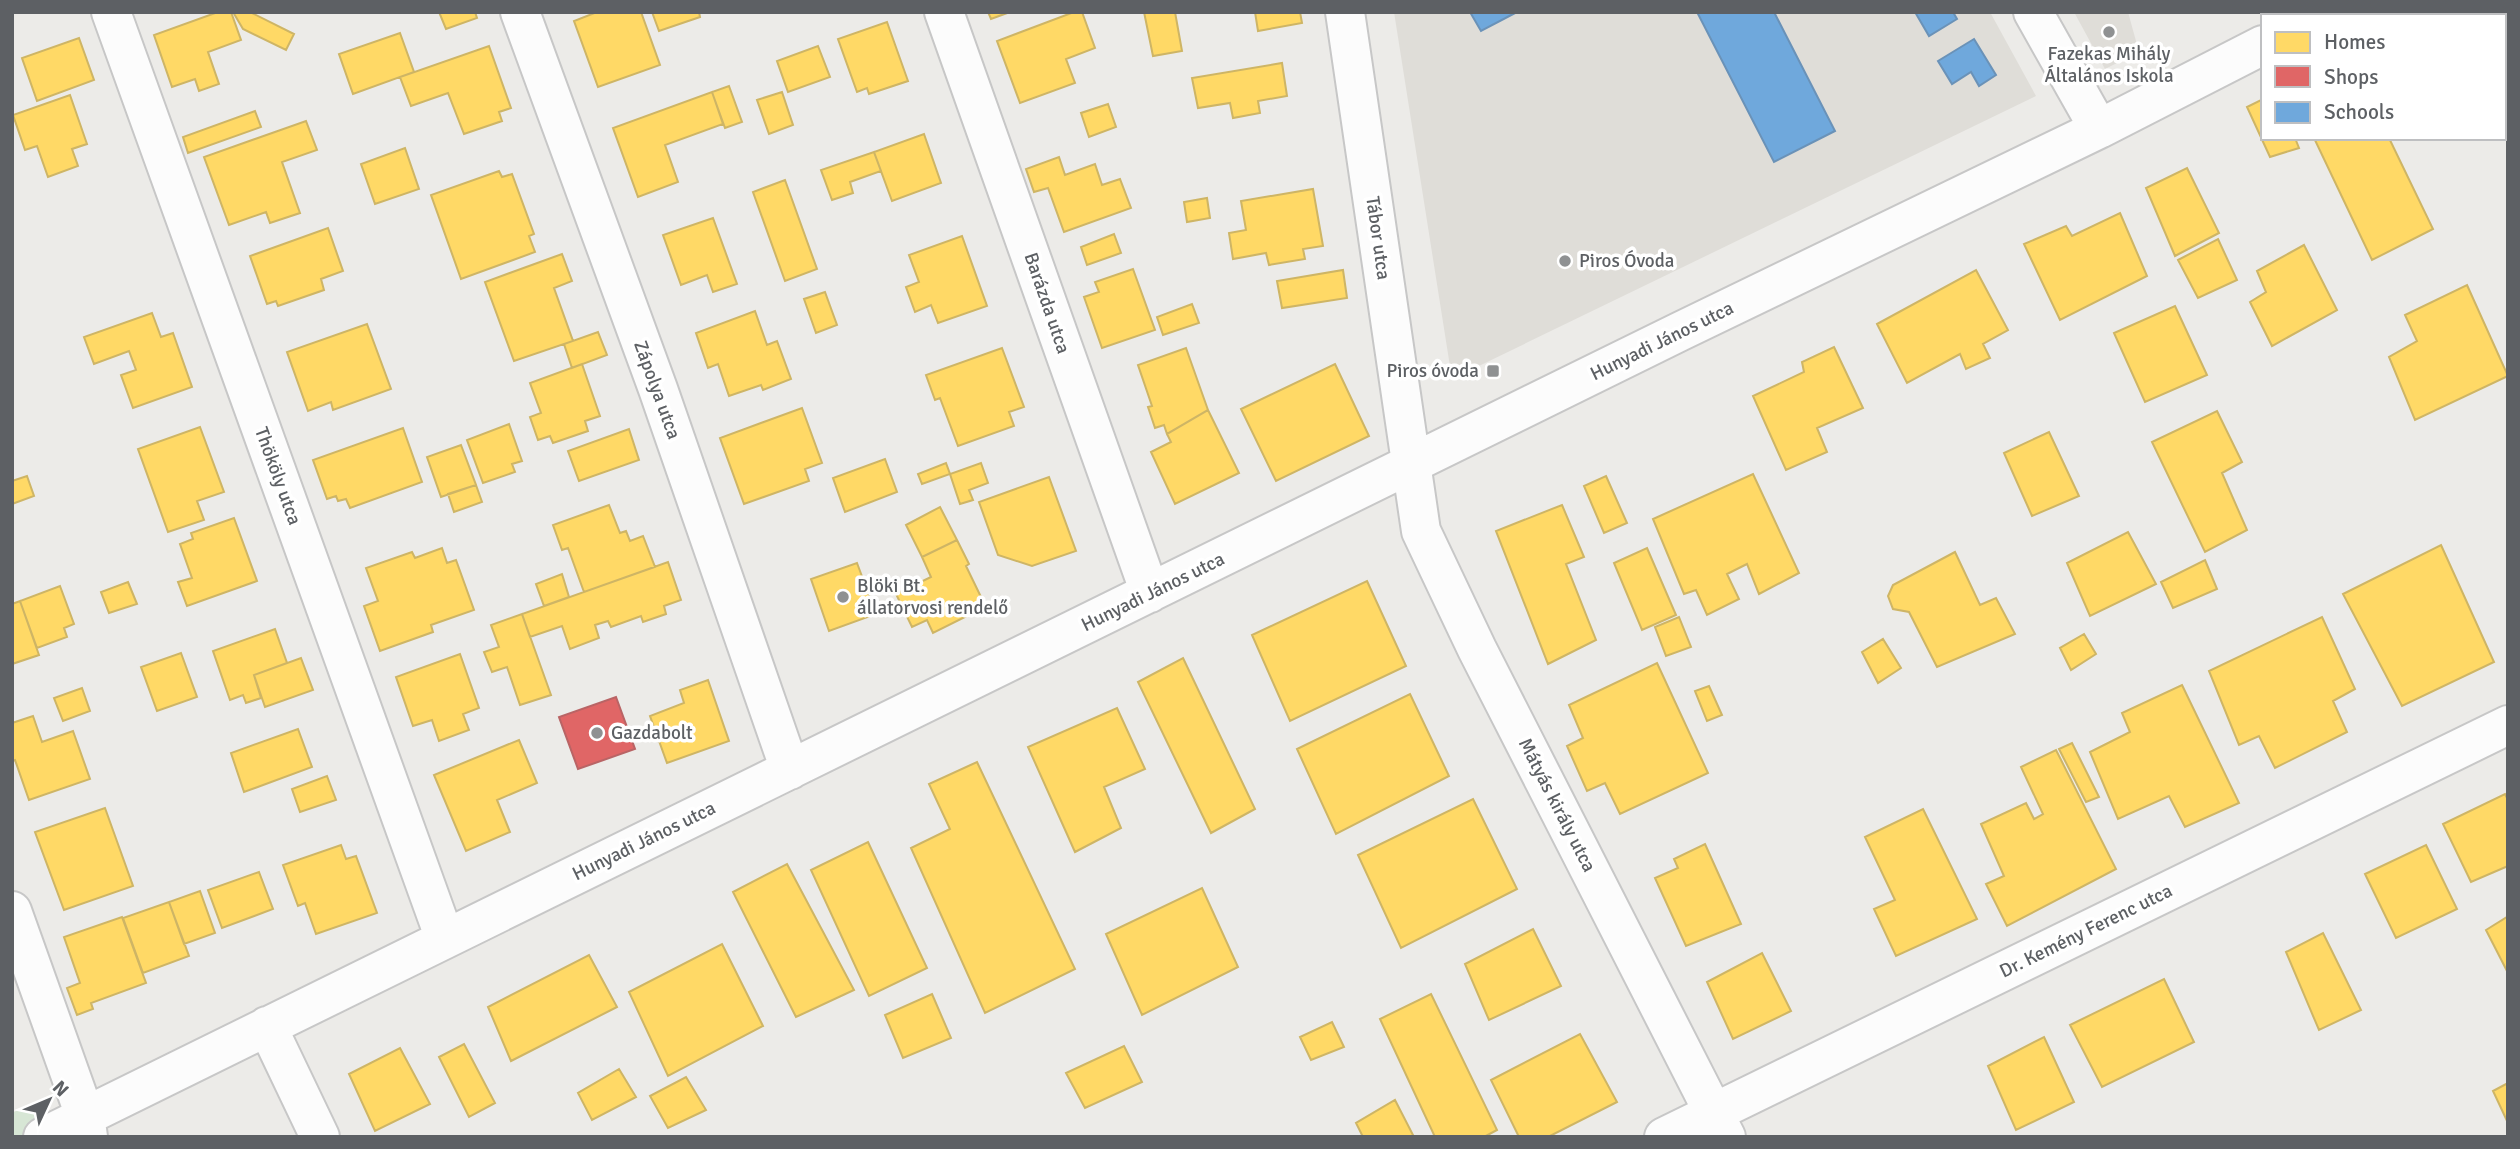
<svg xmlns="http://www.w3.org/2000/svg" width="2520" height="1149" viewBox="0 0 2520 1149" font-family="Signika,sans-serif">
<rect width="100%" height="100%" fill="#ecebe8"/>
<path fill="#dfddd8" d="M1394 12H1990L2036 96 1452 379Z
M2074 12H2128L2139 52 2105 69Z"/>
<path fill="#d7e6d5" d="M40 1100 49 1137H12V1113Z"/>
<path fill="#ffd966" stroke="#ceb565" stroke-width="2" d="M218 12H231L241 40 208 52 219 84 199 91 195 79 172 87 154 35Z
M233 12H250L294 34 286 50 243 29Z
M439 12H475L477 18 446 29Z
M597 12H641L660 65 598 87 574 21Z
M652 12H699L700 17 659 31Z
M988 12H1010L991 19Z
M1074 12H1082L1095 48 1066 59 1075 83 1020 103 997 41Z
M1144 12H1175L1182 51 1153 56Z
M1255 12H1300L1302 23 1258 31Z
M887 22 908 81 869 94 867 88 857 92 838 39Z
M400 33 414 72 353 94 339 54Z
M79 38 94 80 37 101 22 58Z
M489 46 511 108 499 112 502 121 464 134 448 93 411 106 400 77Z
M818 46 830 77 788 92 777 61Z
M1282 63 1287 96 1258 101 1260 113 1233 118 1230 103 1198 108 1192 78Z
M729 86 742 122 725 128 712 92Z
M712 92 723 124 665 145 678 182 638 197 613 128Z
M782 92 793 125 769 134 757 100Z
M70 95 87 144 72 149 78 166 48 177 37 146 25 150 13 115Z
M2263 99V138H2295L2299 148 2270 157 2247 107Z
M1108 104 1116 127 1089 137 1081 113Z
M255 111 261 127 188 153 183 137Z
M306 121 317 150 282 162 300 213 270 223 266 212 229 225 204 157Z
M924 134 941 183 892 201 874 152Z
M2314 138H2389L2433 229 2372 260Z
M405 148 419 189 375 204 361 164Z
M874 152 881 171 850 182 853 193 832 200 821 170Z
M1059 157 1065 175 1095 164 1102 185 1120 179 1131 208 1064 232 1048 188 1034 192 1026 169Z
M2187 168 2219 233 2175 256 2146 188Z
M499 171 502 177 512 174 534 234 529 236 535 252 461 279 431 195Z
M785 180 817 269 785 281 753 192Z
M1313 189 1323 246 1303 249 1305 259 1269 265 1266 253 1233 259 1229 233 1246 230 1241 201Z
M1207 198 1210 218 1187 222 1184 202Z
M2120 213 2147 276 2060 320 2024 244 2066 226 2072 236Z
M713 218 737 284 713 292 707 275 681 285 663 235Z
M328 228 343 271 321 279 324 290 278 306 276 301 267 304 250 256Z
M1114 234 1121 253 1087 265 1081 247Z
M962 236 987 306 938 323 931 305 915 312 906 287 919 282 909 255Z
M2218 239 2237 280 2198 298 2178 260Z
M2304 245 2337 310 2272 346 2250 302 2266 292 2257 271Z
M562 254 572 281 554 288 573 341 514 361 485 282Z
M1133 269 1155 330 1102 348 1084 297 1099 292 1095 282Z
M1343 270 1347 298 1282 308 1277 281Z
M1976 270 2008 330 1983 344 1990 358 1966 369 1960 354 1907 383 1877 324Z
M2467 285 2508 376 2415 420 2389 357 2417 341 2405 315Z
M825 292 837 325 816 333 804 299Z
M1192 304 1199 323 1163 335 1157 317Z
M2175 306 2207 375 2145 402 2114 333Z
M755 311 767 345 777 341 791 379 763 390 761 385 729 396 718 364 708 368 696 333Z
M152 313 161 337 173 333 192 387 133 408 121 375 136 370 129 351 94 364 84 337Z
M367 324 391 389 333 410 331 402 308 411 287 352Z
M598 332 607 355 572 368 564 344Z
M1834 347 1863 408 1817 428 1827 452 1786 470 1753 396 1804 372 1802 362Z
M1002 348 1024 407 1009 412 1014 426 958 446 940 398 935 400 926 375Z
M1186 348 1208 410 1167 434 1164 425 1155 428 1148 407 1152 406 1138 365Z
M582 364 600 416 585 421 588 431 553 443 550 436 538 440 530 417 541 413 530 383Z
M1335 364 1369 436 1276 481 1241 409Z
M802 408 822 463 805 469 809 481 744 504 720 438Z
M1208 410 1239 473 1175 504 1151 452 1171 442 1167 434Z
M2217 411 2242 462 2222 473 2247 530 2205 552 2152 442Z
M509 424 522 461 512 464 515 472 483 483 467 440Z
M200 427 224 492 197 501 204 520 168 532 138 449Z
M403 428 422 482 350 508 346 499 338 501 336 496 327 499 313 460Z
M629 429 639 460 579 481 568 451Z
M2049 432 2079 496 2032 516 2004 453Z
M461 445 476 485 441 497 427 457Z
M885 459 897 492 845 512 833 478Z
M946 463 950 474 922 484 918 474Z
M981 463 988 483 969 490 973 500 960 504 950 474Z
M1753 474 1799 573 1759 594 1747 564 1727 574 1739 599 1707 615 1696 590 1684 594 1653 519Z
M27 476 34 496 12 504V481Z
M1606 476 1627 523 1604 533 1584 486Z
M1049 477 1076 551 1032 566 998 555 979 502Z
M476 485 482 502 454 512 448 494Z
M609 505 620 533 626 531 630 541 643 536 655 567 584 592 568 548 562 550 553 525Z
M1562 505 1584 557 1566 564 1596 640 1548 664 1496 531Z
M940 507 957 540 922 557 906 525Z
M234 518 257 581 187 606 178 582 192 578 180 544 193 539 191 533Z
M2128 532 2156 584 2090 616 2067 563Z
M957 540 969 564 966 566 981 597 978 599 983 608 933 633 927 620 912 627 896 594 931 577 922 557Z
M2441 545 2494 662 2402 706 2343 594Z
M442 548 447 563 456 560 474 610 431 625 433 632 380 651 364 606 378 601 366 568 412 552 415 558Z
M1647 548 1676 615 1642 630 1614 563Z
M1955 552 1980 605 1996 598 2015 634 1937 667 1909 612 1893 609 1888 596 1893 585Z
M2205 560 2217 589 2173 608 2161 582Z
M668 562 681 600 664 606 666 614 643 622 641 616 611 627 608 621 595 625 599 638 570 649 562 626 530 637 522 614Z
M857 563 876 614 829 631 811 579Z
M562 574 569 597 544 606 536 584Z
M1367 581 1406 666 1290 721 1252 635Z
M128 582 137 604 109 613 101 592Z
M60 586 74 624 64 628 67 637 37 648 20 601Z
M20 601 39 655 12 664V604Z
M522 614 551 695 520 705 507 667 492 672 484 652 499 647 491 625Z
M1679 617 1691 647 1666 656 1655 627Z
M2322 617 2355 689 2333 701 2347 732 2275 768 2259 736 2239 745 2209 671Z
M275 629 287 663 254 675 261 698 246 703 243 695 230 700 213 651Z
M2084 634 2096 654 2071 670 2060 648Z
M1883 639 1901 668 1878 683 1862 652Z
M181 653 197 697 157 711 141 667Z
M460 654 479 708 463 714 469 730 439 741 432 720 413 726 396 677Z
M301 658 313 690 265 707 254 675Z
M1183 658 1255 809 1211 833 1138 682Z
M1657 663 1708 773 1620 814 1605 783 1587 791 1567 746 1583 738 1569 705Z
M708 680 729 741 667 763 650 716 684 703 680 690Z
M2182 685 2239 803 2185 827 2169 796 2118 819 2090 752 2130 732 2122 713Z
M1709 686 1722 715 1707 721 1695 691Z
M82 688 90 711 63 721 54 698Z
M1410 694 1449 776 1336 834 1297 749Z
M1117 708 1145 769 1104 787 1121 828 1075 852 1028 747Z
M33 716 42 742 73 731 90 779 29 800 15 760 12 761V723Z
M298 729 312 767 244 792 231 753Z
M519 740 537 783 497 800 510 832 466 851 434 775Z
M2072 743 2099 797 2086 802 2059 749Z
M2056 750 2116 869 2007 926 1986 884 2004 876 1981 824 2026 803 2034 819 2043 814 2021 767Z
M977 762 1075 969 985 1013 911 848 950 829 929 784Z
M327 776 336 800 300 812 292 789Z
M2505 794 2508 800V866L2471 882 2443 824Z
M1473 799 1517 889 1401 948 1358 855Z
M105 808 133 886 64 910 35 832Z
M1923 809 1977 919 1896 956 1874 909 1895 900 1865 837Z
M868 842 927 968 869 996 811 870Z
M1705 844 1741 924 1686 946 1655 878 1678 868 1674 859Z
M341 845 346 859 356 856 377 913 316 934 305 903 298 906 283 865Z
M2426 845 2457 909 2396 938 2365 874Z
M787 864 854 990 796 1017 733 892Z
M259 872 273 909 222 928 208 890Z
M1202 888 1238 967 1142 1015 1106 934Z
M200 891 215 933 184 944 169 902Z
M169 902 189 956 143 973 123 918Z
M122 917 146 983 91 1003 93 1009 77 1015 67 988 80 983 64 937Z
M2507 917 2508 919V973L2486 930Z
M1533 929 1561 986 1489 1020 1465 964Z
M2323 933 2361 1010 2319 1030 2286 952Z
M722 944 763 1026 668 1076 629 992Z
M1762 953 1791 1011 1733 1039 1707 982Z
M589 955 617 1007 511 1061 488 1007Z
M2164 979 2194 1042 2102 1087 2070 1025Z
M932 994 951 1038 903 1058 885 1015Z
M1431 994 1497 1130 1484 1137H1435L1380 1019Z
M1332 1022 1344 1047 1311 1060 1300 1037Z
M1580 1034 1617 1102 1548 1137H1519L1491 1080Z
M2044 1037 2074 1102 2016 1130 1988 1066Z
M464 1044 495 1103 469 1117 439 1057Z
M1124 1046 1142 1082 1085 1108 1066 1073Z
M400 1048 430 1104 375 1131 349 1074Z
M619 1069 636 1097 592 1120 578 1093Z
M686 1077 706 1110 668 1128 650 1096Z
M2508 1083V1123L2493 1091Z
M1395 1100 1414 1137H1363L1356 1123Z"/>
<path fill="#e06666" stroke="#b96465" stroke-width="2" d="M616 697 635 749 578 769 559 717Z"/>
<path fill="#6fa8dc" stroke="#6a92b8" stroke-width="2" d="M1470 12H1517L1481 31Z
M1697 12H1774L1835 131 1774 162Z
M1915 12H1953L1957 19 1929 36Z
M1974 39 1996 75 1979 86 1971 72 1952 84 1938 61Z"/>
<g fill="none" stroke-linecap="round" stroke-linejoin="round">
<g stroke="#c7c7c7" stroke-width="42">
<path id="minor" d="M111 12 445 939
M520 12 658 389 790 770
M944 12 1150 593
M1345 12 1421 531 1477 649 1726 1137
M2033 12 2099 129
M2321 16 2328 12
M12 911 85 1116 88 1137
M267 1026 320 1137
M43 1137 1681 331 2099 129 2263 45
M1664 1137 2508 725"/>
</g>
<use href="#minor" stroke="#fcfcfc" stroke-width="38"/>
</g>
<g fill="#8f9192" stroke="#fff" stroke-width="2.5">
<circle cx="2109" cy="32" r="7"/>
<circle cx="1565" cy="261" r="7"/>
<rect x="1486" y="364" width="14" height="14" rx="3.5"/>
<circle cx="843" cy="597" r="7"/>
<circle cx="597" cy="733" r="7"/>
</g>
<g text-anchor="middle" dominant-baseline="central" stroke-width="7" stroke-linejoin="round" paint-order="stroke">
<g font-size="19" fill="#5d6064" stroke="#fff" text-anchor="start">
<text x="2109" y="54" text-anchor="middle">Fazekas Mihály<tspan x="2109" dy="22">Általános Iskola</tspan></text>
<text x="1579" y="261">Piros Óvoda</text>
<text x="1479" y="371" text-anchor="end">Piros óvoda</text>
<text x="857" y="586">Blöki Bt.<tspan x="857" dy="22">állatorvosi rendelő</tspan></text>
<text x="611" y="733">Gazdabolt</text>
</g>
<g font-size="19" fill="#5d6064" stroke="#fff">
<text transform="translate(1378 238) rotate(82)">Tábor utca</text>
<text transform="translate(1047 303) rotate(71)">Barázda utca</text>
<text transform="translate(1662 341) rotate(-26)">Hunyadi János utca</text>
<text transform="translate(657 390) rotate(70)">Zápolya utca</text>
<text transform="translate(278 476) rotate(70)">Thököly utca</text>
<text transform="translate(1153 592) rotate(-26)">Hunyadi János utca</text>
<text transform="translate(1557 805) rotate(63)">Mátyás király utca</text>
<text transform="translate(644 841) rotate(-26)">Hunyadi János utca</text>
<text transform="translate(2086 931) rotate(-26)">Dr. Kemény Ferenc utca</text>
</g>
</g>
<rect width="2520" height="1149" fill="none" stroke="#5d6064" stroke-width="28"/>
<rect x="2261" y="14" width="245" height="126" fill="#ffffff" stroke="#bebfc1" stroke-width="2"/>
<rect x="2275" y="32" width="35" height="21" fill="#ffd966" stroke="#bebfc1" stroke-width="2"/>
<text x="2324" y="49" font-size="21" fill="#5d6064">Homes</text>
<rect x="2275" y="66" width="35" height="21" fill="#e06666" stroke="#bebfc1" stroke-width="2"/>
<text x="2324" y="84" font-size="21" fill="#5d6064">Shops</text>
<rect x="2275" y="102" width="35" height="21" fill="#6fa8dc" stroke="#bebfc1" stroke-width="2"/>
<text x="2324" y="119" font-size="21" fill="#5d6064">Schools</text>
<g transform="translate(49 1100) rotate(46)" stroke="#ffffff" stroke-width="5" paint-order="stroke">
<path d="M0-5L12 26L0 18L-12 26Z" fill="#5d6064"/>
<text y="-10" font-size="19" font-weight="bold" text-anchor="middle" fill="#5d6064">N</text>
</g>
</svg>
